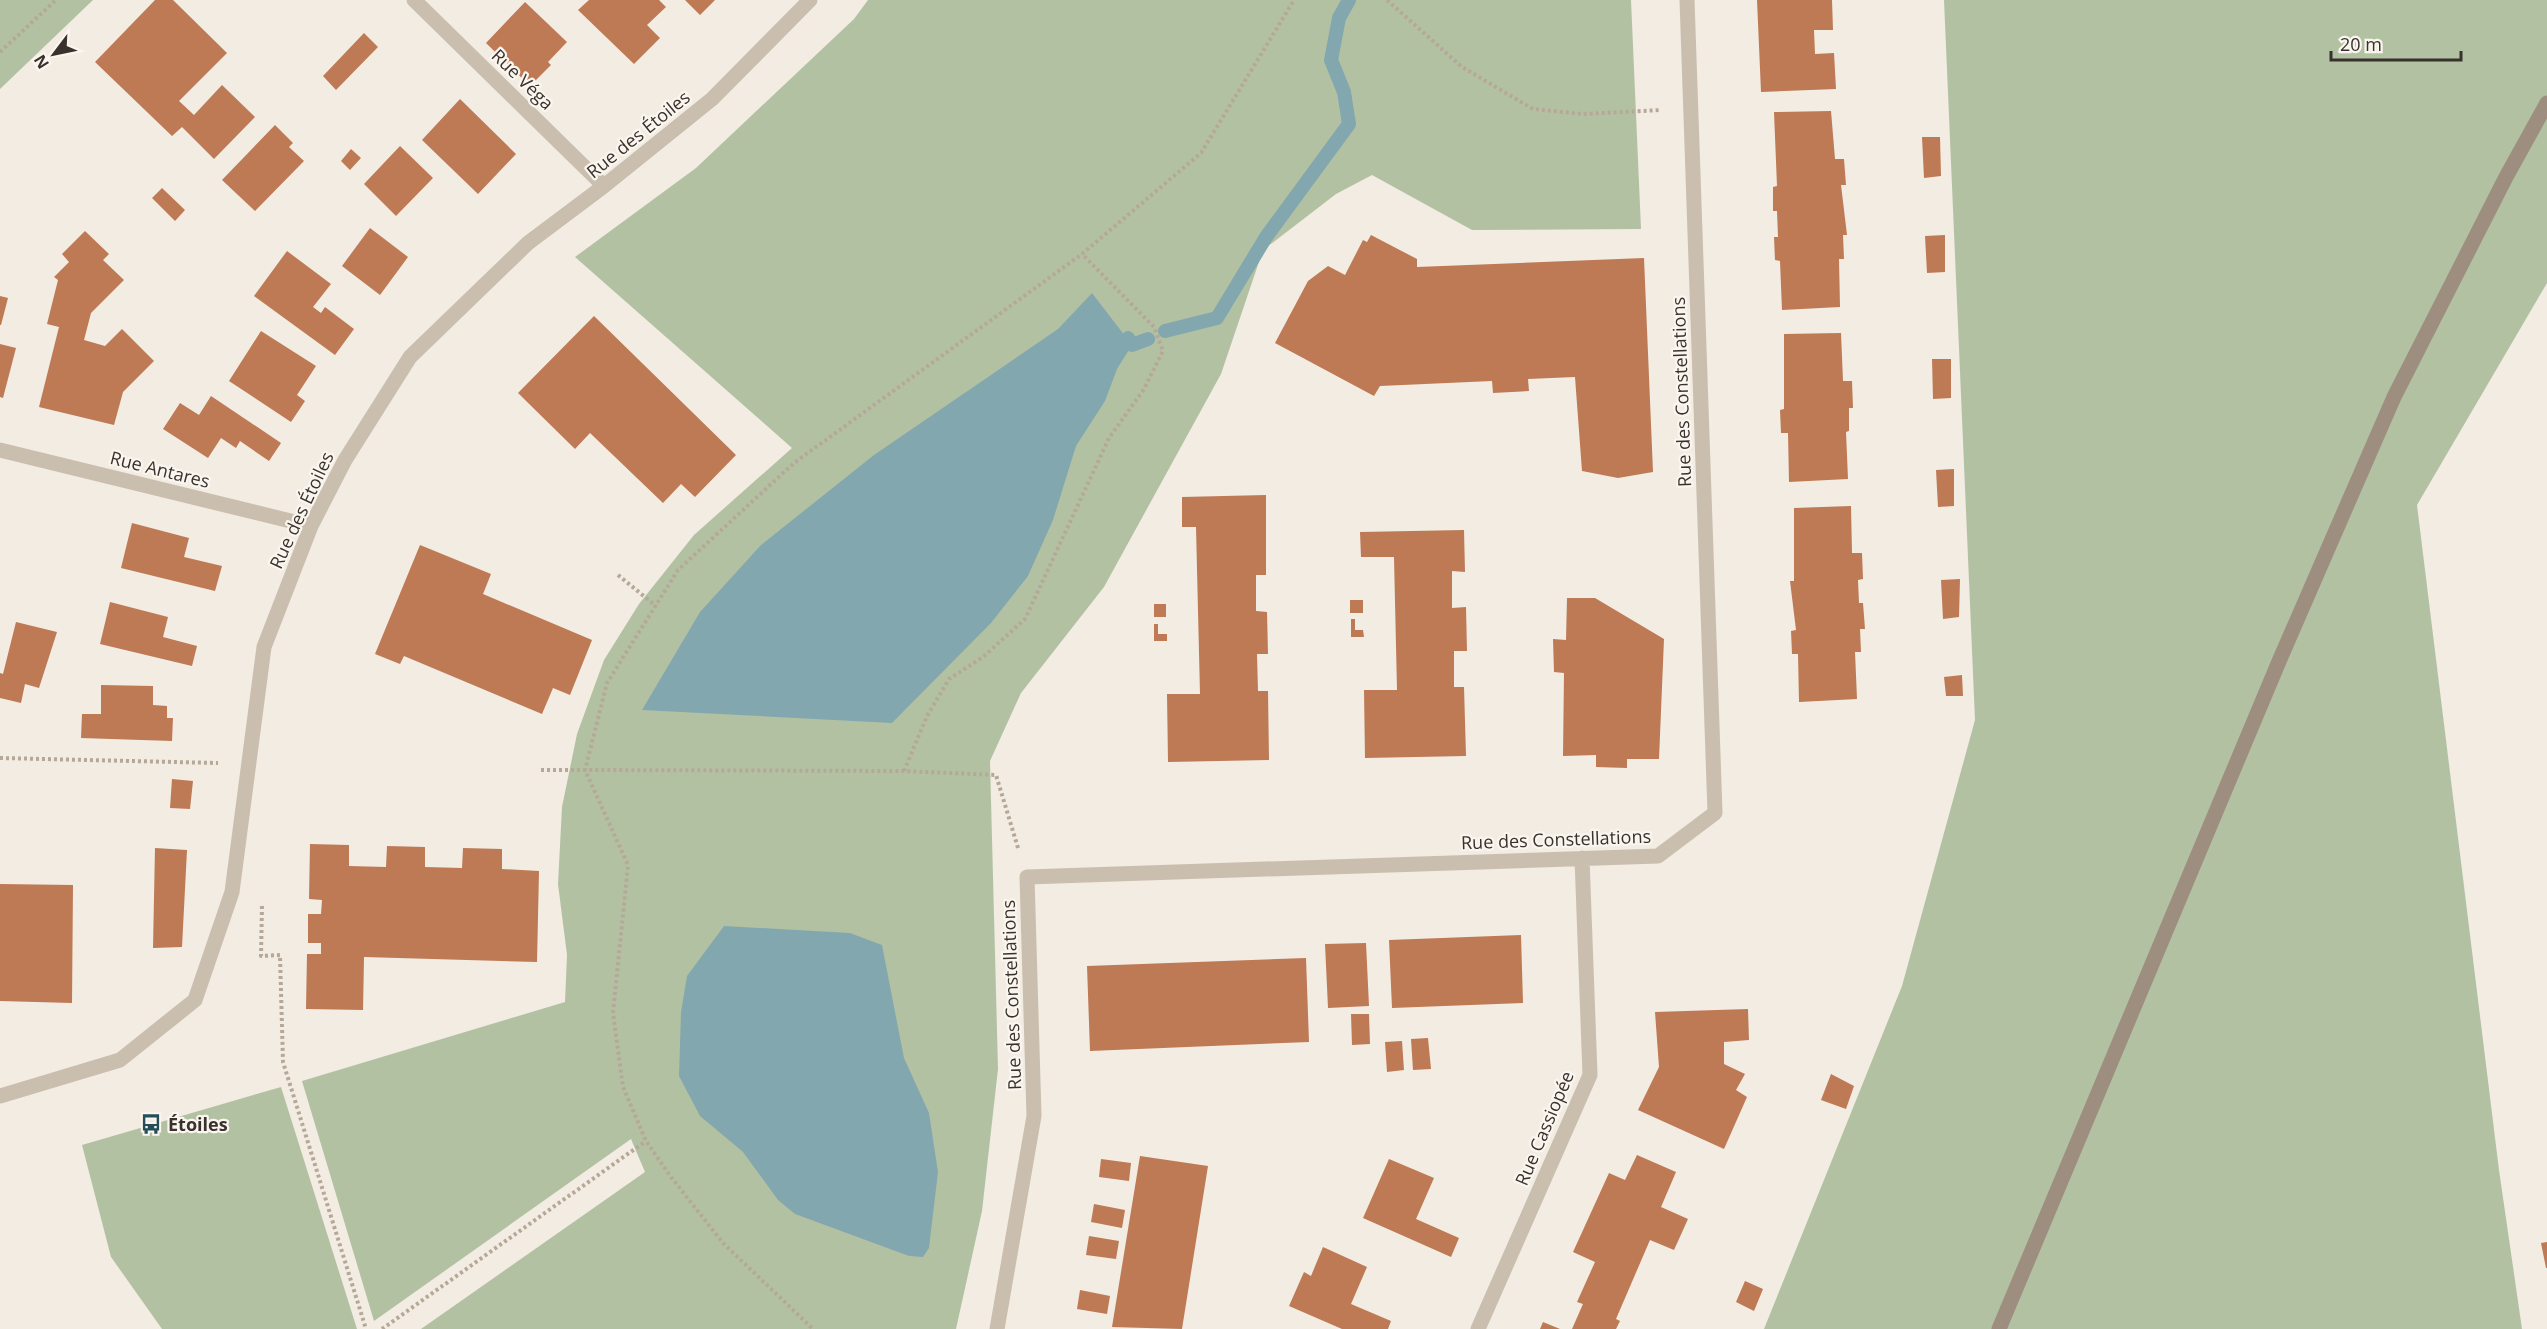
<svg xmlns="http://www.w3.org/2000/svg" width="2547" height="1329" viewBox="0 0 2547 1329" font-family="'Open Sans',sans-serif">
<rect width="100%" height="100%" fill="#f2ece2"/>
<path fill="#b3c1a3" d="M0 0H93L0 89Z
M868 0H1631L1641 229 1472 230 1372 175 1336 194 1263 250 1221 374 1104 587 1021 693 990 761 998 1069 982 1211 956 1329H421L645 1172 631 1139 374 1321 302 1081 565 1002 567 955 558 884 562 807 577 734 604 660 639 604 694 535 792 448 575 257 696 168 854 19Z
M1944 0H2547V283L2417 505 2499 1170 2522 1329H1764L1902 986 1975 720Z
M281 1087 357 1329H162L111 1257 82 1145Z"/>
<path fill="#83a7ae" d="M1092 293 1132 345 1117 369 1105 401 1076 446 1053 520 1028 576 991 623 892 723 642 710 700 612 761 545 874 455 1058 329Z
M724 926 850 933 882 945 904 1058 929 1113 938 1172 929 1248 923 1257 909 1256 795 1214 778 1200 743 1152 700 1116 679 1076 681 1012 687 976Z"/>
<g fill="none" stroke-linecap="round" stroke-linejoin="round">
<path stroke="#83a7ae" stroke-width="14" d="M1165 331 1217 318 1266 237 1349 124 1344 92 1331 60 1339 18 1349 0
M1128 338 1132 345 1148 339"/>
</g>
<path fill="#be7955" d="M155 0H173L227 53 179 101 194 115 222 85 255 117 214 159 182 127 172 136 95 62Z
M589 0H659L666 7 647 25 660 38 634 64 578 10Z
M685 0H715L700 15Z
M1757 0H1832L1833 30H1814L1815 54 1834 53 1836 89 1761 92Z
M525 2 567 42 548 62 551 65 530 86 486 43Z
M364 33 378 47 336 90 323 76Z
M460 99 516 154 478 194 422 140Z
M1831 111 1835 159H1844L1846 185H1841L1847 235H1843L1844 259H1839L1840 307 1782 310 1780 261 1775 260 1774 237H1778L1777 211H1773V187L1777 186 1774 112Z
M275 125 293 143 289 147 304 161 255 211 222 180Z
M1922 137H1940L1941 176 1924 178Z
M400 146 433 178 396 216 364 184Z
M351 149 361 158 350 170 341 161Z
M162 188 185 210 175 221 152 198Z
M370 228 408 257 380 295 342 266Z
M85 231 109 254 103 260 124 280 91 313 84 340 105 346 122 329 154 361 123 392 114 425 39 407 59 327 47 324 58 280 54 277 69 262 62 254Z
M1371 235 1417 259V267L1644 258 1653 472 1618 478 1582 471 1575 377 1528 379 1529 391 1493 393 1492 381 1380 386 1374 396 1275 343 1308 281 1328 266 1345 275 1363 240 1367 242Z
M1945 235V272L1927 273 1925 236Z
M287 251 331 284 313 307 321 313 325 307 354 329 335 355 254 296Z
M0 296 8 298 1 325H0Z
M594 316 736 455 695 497 681 484 663 503 590 433 575 449 518 393Z
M261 331 316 366 297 395 305 401 291 422 229 381Z
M1841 333 1843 381H1852L1853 408H1849V431L1846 432 1848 479 1789 482 1788 433H1781L1780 410 1784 409V334Z
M0 344 16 348 3 398 0 397Z
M1932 359H1951V398L1933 399Z
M211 396 281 443 269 461 240 441 236 448 221 438 208 458 163 429 180 403 199 415Z
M1954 469V506L1938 507 1936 470Z
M1266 495V575H1256V611L1267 612 1268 654H1257L1258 691H1268L1269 760 1168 762 1167 694H1200L1196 527H1182V497Z
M1851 506 1852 553H1862L1863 579 1858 580 1859 603H1863L1865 629H1860L1861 652H1855L1857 699 1799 702 1798 654H1792L1791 631 1796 630 1790 581H1794V508Z
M132 523 189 538 184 557 222 566 215 591 121 568Z
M1464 530 1465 572 1452 571V608L1466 607 1467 651H1454V687H1464L1466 756 1365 758 1364 690H1397L1394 557H1361L1360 532Z
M420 545 491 574 483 594 592 640 570 695 553 688 542 714 404 656 400 664 375 654Z
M1960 579 1959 617 1943 619 1941 580Z
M1567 598H1595L1664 639 1659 759H1627V768L1596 767V755L1563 756 1564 673 1554 672 1553 639 1566 640Z
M1350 600H1363V613H1350Z
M110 602 168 617 163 637 197 646 192 666 100 644Z
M1154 604H1166V617H1154Z
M1351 619H1355V630H1363L1364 637H1351Z
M16 622 57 632 39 688 25 684 21 703 0 698V673L3 674Z
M1154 624H1158V634H1167V641H1154Z
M1962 675 1963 696H1946L1944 677Z
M101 685 153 686V705L167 706V718H173L172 741 81 738 82 714H101Z
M172 779 193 781 190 809 170 808Z
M310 844 349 845V866L386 867 387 846 425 847V867L462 868 463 848 502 849V869L539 871 537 962 364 957 363 1010 306 1009 307 954H321V943H308V914H321L322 900 309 899Z
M155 848 187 850 182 947 153 948Z
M0 884 73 885 72 1003 0 1001Z
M1521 935 1523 1003 1392 1008 1389 940Z
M1366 943 1369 1006 1328 1008 1325 944Z
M1306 958 1309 1042 1090 1051 1087 966Z
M1748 1009 1749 1040 1724 1042V1064L1745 1074 1736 1090 1747 1097 1724 1149 1638 1110 1659 1067 1655 1012Z
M1351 1014H1369L1370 1044 1352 1045Z
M1428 1038 1431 1069 1413 1070 1411 1039Z
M1402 1041 1404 1070 1387 1072 1385 1042Z
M1831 1074 1854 1086 1846 1109 1821 1100Z
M1637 1155 1676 1172 1661 1207 1688 1219 1674 1250 1650 1240 1616 1319 1620 1321 1616 1329H1572L1583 1304 1577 1302 1595 1262 1573 1252 1609 1173 1625 1180Z
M1140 1156 1208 1166 1182 1329 1112 1327Z
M1101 1159 1131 1163 1129 1181 1099 1177Z
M1389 1159 1434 1178 1416 1219 1459 1238 1451 1257 1363 1218Z
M1094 1204 1125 1210 1122 1228 1091 1222Z
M1089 1236 1119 1241 1116 1259 1086 1255Z
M2547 1242V1268H2546L2541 1243Z
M1323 1247 1367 1267 1351 1304 1391 1321 1388 1329H1342L1289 1306 1304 1272 1311 1276Z
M1745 1281 1763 1289 1754 1311 1736 1302Z
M1080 1290 1110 1296 1107 1314 1077 1309Z
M1543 1322 1560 1329H1540Z"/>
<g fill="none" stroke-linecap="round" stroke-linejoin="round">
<path stroke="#b6a898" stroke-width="4" stroke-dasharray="3 3" stroke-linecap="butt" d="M1387 0 1462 67 1533 109 1583 114 1661 110
M0 52 56 0
M618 575 656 606
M0 758 218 763
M541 770H585L628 865 613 1013 623 1087 646 1141 671 1177 723 1243 813 1329
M904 771 927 716 949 679 983 657 1025 619 1109 438 1144 389 1163 351 1154 327 1082 254
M1018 848 996 775 904 771 585 770 607 683 678 570 794 463 1082 254 1201 153 1294 0
M262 906 261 956 280 955 283 1062 366 1329
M382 1329 646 1141"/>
<path stroke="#cabeae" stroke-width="15" d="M414 0 604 186
M0 450 311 526
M0 1096 120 1060 195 1000 232 892 264 647 311 526 345 460 410 357 528 243 604 186 712 99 810 0
M997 1329 1034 1116 1027 877 1658 856 1715 813 1687 0
M1478 1329 1590 1075 1582 858"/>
<path stroke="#9e8e80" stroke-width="15" d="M1999 1329 2280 659 2394 397 2506 177 2547 103"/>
</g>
<defs>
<g id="bus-bare" transform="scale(1.62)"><path d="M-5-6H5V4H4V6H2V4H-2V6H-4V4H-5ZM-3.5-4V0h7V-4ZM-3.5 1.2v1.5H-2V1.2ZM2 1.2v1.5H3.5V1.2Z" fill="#244f59" stroke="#faf6ef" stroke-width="2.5" paint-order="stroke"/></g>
</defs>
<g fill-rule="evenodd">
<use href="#bus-bare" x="151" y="1124"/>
</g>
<g text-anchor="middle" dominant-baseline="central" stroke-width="4.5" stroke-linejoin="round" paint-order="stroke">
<g font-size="18" fill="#39322c" stroke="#faf6ef">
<text transform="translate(523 79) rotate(44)">Rue Véga</text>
<text transform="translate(638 134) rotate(-39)">Rue des Étoiles</text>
<text transform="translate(1681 392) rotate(-92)">Rue des Constellations</text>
<text transform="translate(160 469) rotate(14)">Rue Antares</text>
<text transform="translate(301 510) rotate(-65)">Rue des Étoiles</text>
<text transform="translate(1556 839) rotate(-2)">Rue des Constellations</text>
<text transform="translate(1011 995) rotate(-92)">Rue des Constellations</text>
<text transform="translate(1544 1128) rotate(-67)">Rue Cassiopée</text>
</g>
<g font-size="18" font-weight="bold" fill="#39322c" stroke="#faf6ef" text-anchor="start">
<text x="168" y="1124">Étoiles</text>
</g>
</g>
<g transform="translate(54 54) rotate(238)" stroke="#faf6ef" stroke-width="4.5" paint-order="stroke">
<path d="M0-4.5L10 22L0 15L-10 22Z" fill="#39322c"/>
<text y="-9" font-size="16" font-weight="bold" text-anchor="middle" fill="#39322c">N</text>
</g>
<path d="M2331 51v9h130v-9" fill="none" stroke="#39322c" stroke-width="3"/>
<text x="2340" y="51" font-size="18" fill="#39322c" stroke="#faf6ef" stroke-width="4.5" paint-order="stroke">20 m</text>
</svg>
